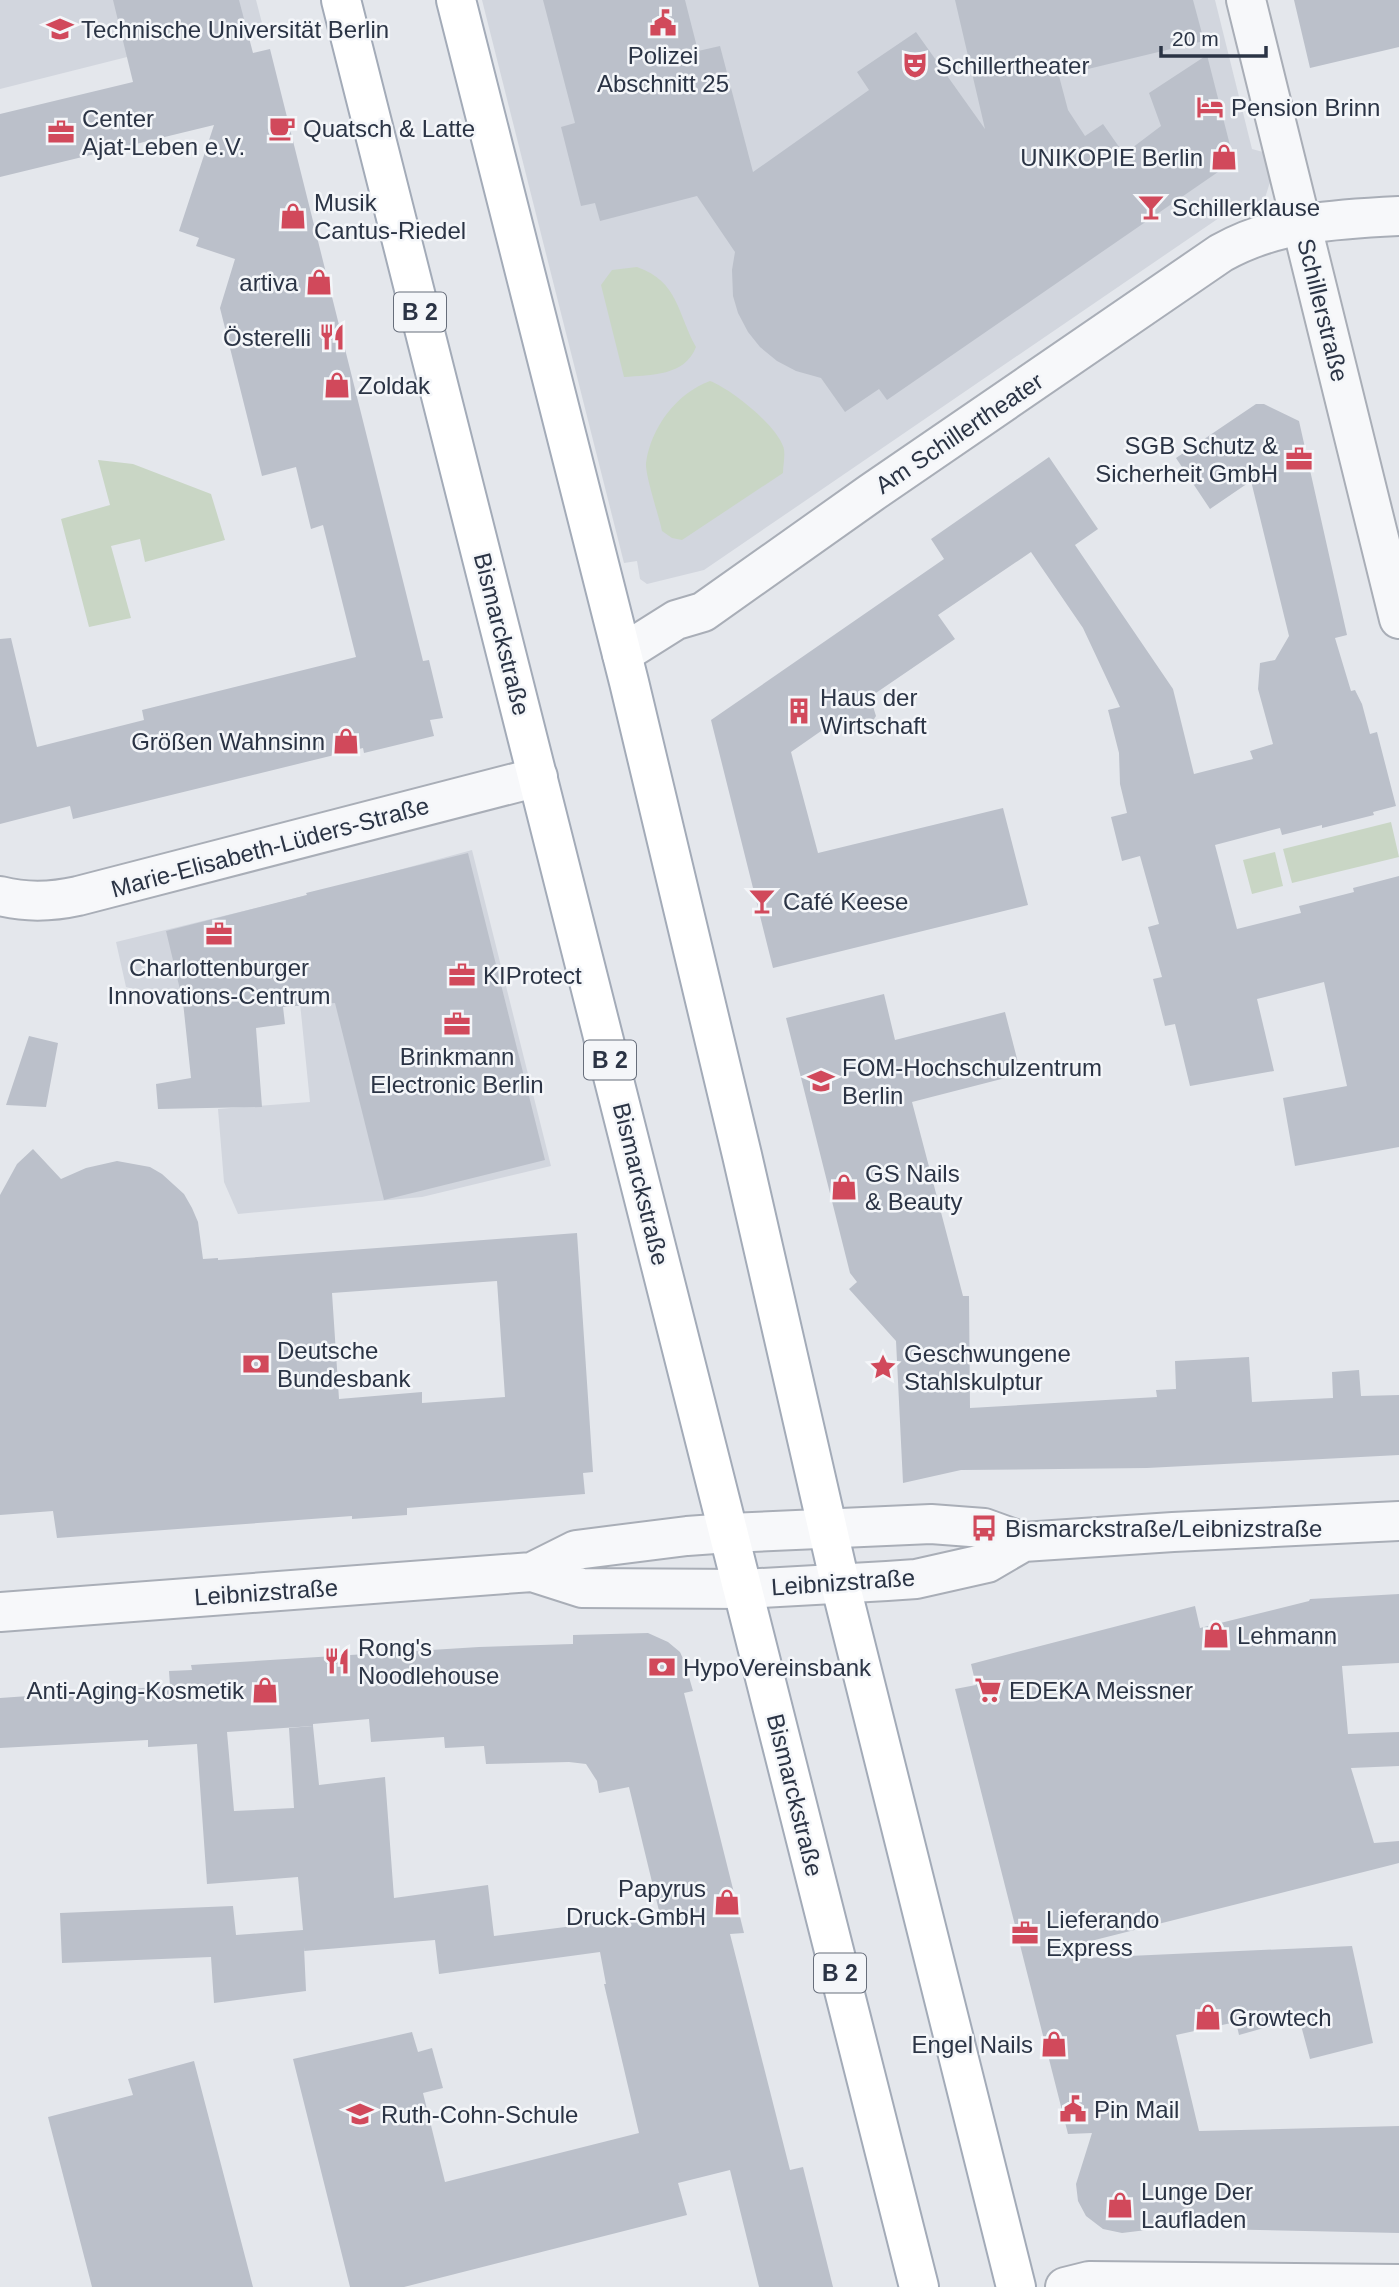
<svg xmlns="http://www.w3.org/2000/svg" width="1399" height="2287" viewBox="0 0 1399 2287" font-family="Helvetica,sans-serif">
<rect width="100%" height="100%" fill="#e4e7ec"/>
<path fill="#d2d6de" d="M0 0H256L262 23 0 89Z
M482 0H1215L1252 149 1263 152 1270 182 1265 198 1257 208 1246 214 1238 205 704 570 647 584 640 579 637 561 624 563Z
M472 850 551 1166 422 1197 238 1214 224 1182 218 1109 310 1102 299 993 183 1002 126 987 116 942 277 903Z"/>
<path fill="#c9d6c5" d="M637 267C679 282 677 313 696 347 685 376 651 375 624 377L601 285 612 270Z
M710 381C731 389 775 424 783 446 786 453 783 465 783 473L682 540 672 538 662 531C659 516 645 475 646 463 651 427 677 393 710 381Z
M98 460 133 464 211 494 225 540 145 562 140 539 111 546 131 618 89 627 61 519 110 505Z
M1391 822 1399 857 1292 883 1283 849Z
M1275 852 1283 886 1252 894 1243 860Z"/>
<path fill="#bbc0ca" fill-rule="evenodd" d="M113 0H239L253 53 270 49 423 661 429 660 443 718 430 720 434 736 364 753 363 748 73 819 70 806 0 824V639L11 638 37 747 144 720 142 710 356 657 323 525 311 529 296 467 262 476 220 308 235 259 196 246 199 238 179 231 214 125 0 177V114L133 82Z
M543 0H685L698 51 720 46 753 172 869 90 857 72 916 32 985 129 955 0H1193L1204 41 1059 76 1068 110 1085 136 1103 124 1124 154 1161 126 1149 93 1207 55 1234 161 887 400 879 389 845 412 821 378 796 371 777 361 760 347 748 332 738 313 733 296 732 270 735 252 697 196 600 221 595 203 581 206 561 127 575 123Z
M1294 0H1399V47L1310 68Z
M1256 404H1264L1299 421 1347 635 1335 638 1351 691 1355 690 1362 704 1370 734 1377 732 1396 806 1373 812 1374 815 1322 828V825L1282 835 1280 828 1215 845 1237 929 1301 913 1299 906 1354 892 1353 888 1399 876V1147L1295 1166 1283 1098 1347 1086 1324 982 1257 999 1274 1071 1190 1086 1175 1024 1165 1026 1153 979 1162 977 1148 927 1159 924 1140 856 1122 861 1111 817 1127 813 1120 784 1119 753 1108 710 1120 707 1083 628 1031 552 938 615 955 639 870 697 876 716 867 730 859 733 853 732 834 722 791 752 818 853 1003 808 1028 905 773 968 711 720 944 559 931 539 1049 457 1098 529 1075 545 1173 689 1194 774 1253 759 1250 751 1273 744 1258 689 1260 663 1275 660 1289 636 1251 481 1210 509 1176 458Z
M468 853 545 1160 384 1200 335 1003 283 1007 285 1024 256 1028 262 1107 158 1109 156 1084 191 1078 183 1002 166 931 307 895 306 893Z
M884 994 895 1040 1005 1012 1021 1074 912 1102 963 1296H969L970 1408 1157 1397 1156 1390 1176 1389 1175 1361 1249 1357 1252 1402 1333 1398 1332 1372 1359 1370 1361 1396 1399 1395V1455L1147 1468 961 1470 903 1483 896 1341 849 1289 857 1282 850 1273 786 1018Z
M29 1036 58 1043 46 1107 6 1105Z
M33 1149 61 1179 86 1168 117 1161 150 1167 162 1174 184 1194 192 1208 198 1222 203 1259 218 1258V1260L577 1233 593 1472 583 1473 585 1494 407 1508V1515L352 1519V1516L57 1538 53 1511 0 1515V1195L17 1164ZM497 1281 505 1397 422 1403V1392L339 1399 332 1293Z
M1399 1594V1663L1342 1666 1348 1734 1399 1732V1766L1351 1768 1374 1843 1399 1841V1863L1083 1943 1085 1958 1352 1946 1373 2043 1310 2059 1299 2018 1239 2035 1236 2022 1176 2035 1199 2131 1399 2126V2233L1163 2228 1122 2233 1103 2229 1086 2216 1078 2201 1076 2184 1092 2133 1068 2134 955 1689 976 1685 971 1664 1195 1606 1200 1628 1309 1601 1310 1599Z
M648 1633 668 1642 680 1652 685 1663 693 1691 684 1693 744 1933 730 1934 790 2170 803 2167 833 2287H759L730 2170 678 2183 687 2215 404 2287H350L293 2059 412 2032 418 2052 432 2048 443 2088 423 2093 445 2182 639 2133 604 1984H606L600 1952 439 1974 435 1940 304 1951V1947L306 1991 214 2003 211 1957 62 1963 60 1913 233 1906 236 1935 303 1930 298 1877 207 1884 197 1744 148 1747V1740L0 1748V1698L170 1686 169 1671 192 1670 191 1665 479 1647 573 1644V1635ZM369 1719 371 1742 444 1737 445 1748 484 1746 486 1764 569 1762 586 1764 597 1781 599 1793 629 1787 660 1915 494 1936 488 1885 394 1898 385 1777 319 1785 313 1726 289 1728 294 1808 234 1811 227 1732 313 1726V1724Z
M194 2061 253 2287H92L48 2117 133 2095 128 2079Z"/>
<g fill="none" stroke-linecap="round" stroke-linejoin="round">
<g stroke="#a9aeb7" stroke-width="42">
<path id="minor" d="M1246 0 1399 619
M622 654 676 620 703 612 871 493 1221 253C1276 222 1337 219 1399 216
M0 896C27 903 51 902 78 896L538 777
M532 1572 576 1550 687 1536 729 1533 931 1524 984 1528 1023 1542 1173 1532 1399 1521
M0 1612 532 1572 582 1588 743 1589 887 1581 916 1579 987 1563 1023 1542
M1065 2287 1089 2281 1399 2284"/>
</g>
<g stroke="#a3abb8" stroke-width="42">
<path id="major" d="M341 0 919 2287
M456 0 629 682 742 1155 840 1583 1016 2287"/>
</g>
<use href="#minor" stroke="#f7f8fa" stroke-width="38"/>
<use href="#major" stroke="#fff" stroke-width="38"/>
</g>
<defs>
<g id="civic-bare" transform="scale(2.1)"><path d="M-.6-6.5H3V-4.5H.6V-3L4-1V1h2V6H-6V1h2V-1L-.6-3ZM-1.2 2.5V6h2.4V2.5Z" fill="#d1495b" stroke="#f4f6f9" stroke-width="2.5" paint-order="stroke"/></g>
<g id="university-bare" transform="scale(2.1)"><path d="M0-5L7-2L0 1L-7-2ZM-4 1L0 2.5L4 1V4Q0 6-4 4Z" fill="#d1495b" stroke="#f4f6f9" stroke-width="2.5" paint-order="stroke"/></g>
<g id="theatre-bare" transform="scale(2.1)"><path d="M-5-5.5Q0-4 5-5.5V0Q5 5 0 6Q-5 5-5 0ZM-3.3-2.5H-1v1.5H-3.3ZM1-2.5H3.3v1.5H1ZM-2.8 1Q0 5.5 2.8 1Z" fill="#d1495b" stroke="#f4f6f9" stroke-width="2.5" paint-order="stroke"/></g>
<g id="hotel-bare" transform="scale(2.1)"><path d="M-6-4.5h1.5V1H6V5H4.5V3h-9V5H-6ZM-4 0a1.8 1.8 0 1 1 3.6 0ZM.5 0V-2.5h3Q6-2.5 6 0Z" fill="#d1495b" stroke="#f4f6f9" stroke-width="2.5" paint-order="stroke"/></g>
<g id="cafe-bare" transform="scale(2.1)"><path d="M-5.5-4.5H6V0H3Q3 3.5 0 3.5H-2.5Q-5.5 3.5-5.5 0ZM3-3.2v2h1.7v-2ZM-6 4.5H4V6H-6Z" fill="#d1495b" stroke="#f4f6f9" stroke-width="2.5" paint-order="stroke"/></g>
<g id="office-bare" transform="scale(2.1)"><path d="M-6-3h4V-5.5h4V-3h4V5H-6ZM-1-4.5V-3h2v-1.5ZM-6 0V1H6V0Z" fill="#d1495b" stroke="#f4f6f9" stroke-width="2.5" paint-order="stroke"/></g>
<g id="shop-bare" transform="scale(2.1)"><path d="M-5-2.5h2.3a2.7 3.5 0 0 1 5.4 0H5L5.5 6h-11ZM-1.5-2.5h3a1.5 2.3 0 0 0-3 0Z" fill="#d1495b" stroke="#f4f6f9" stroke-width="2.5" paint-order="stroke"/></g>
<g id="bar-bare" transform="scale(2.1)"><path d="M-6-5H6L.8 .8V4.5H3.5V6h-7V4.5H-.8V.8Z" fill="#d1495b" stroke="#f4f6f9" stroke-width="2.5" paint-order="stroke"/></g>
<g id="restaurant-bare" transform="scale(2.1)"><path d="M-5-6h1v4h1v-4h1v4h1v-4h1v5L-1.5 .5V6h-2V.5L-5-1ZM5-6V6H3V1.5H1.5Q1.5-4 5-6Z" fill="#d1495b" stroke="#f4f6f9" stroke-width="2.5" paint-order="stroke"/></g>
<g id="building-bare" transform="scale(2.1)"><path d="M-4-6H4V6H1V3H-1V6H-4ZM-2.5-4.3h1.7v1.8h-1.7ZM.8-4.3h1.7v1.8H.8ZM-2.5-1h1.7V.8h-1.7ZM.8-1h1.7V.8H.8Z" fill="#d1495b" stroke="#f4f6f9" stroke-width="2.5" paint-order="stroke"/></g>
<g id="bank-bare" transform="scale(2.1)"><path d="M-6-4H6V4H-6ZM0-2.3a2.3 2.3 0 1 0 0 4.6a2.3 2.3 0 1 0 0-4.6Z" fill="#d1495b" stroke="#f4f6f9" stroke-width="2.5" paint-order="stroke"/></g>
<g id="sight-bare" transform="scale(2.1)"><path d="M0-6L1.8-2.2L6-1.7L2.9 1.2L3.7 5.4L0 3.3L-3.7 5.4L-2.9 1.2L-6-1.7L-1.8-2.2Z" fill="#d1495b" stroke="#f4f6f9" stroke-width="2.5" paint-order="stroke"/></g>
<g id="bus-bare" transform="scale(2.1)"><path d="M-5-6H5V4H4V6H2V4H-2V6H-4V4H-5ZM-3.5-4V0h7V-4ZM-3.5 1.2v1.5H-2V1.2ZM2 1.2v1.5H3.5V1.2Z" fill="#d1495b" stroke="#f4f6f9" stroke-width="2.5" paint-order="stroke"/></g>
<g id="supermarket-bare" transform="scale(2.1)"><path d="M-6-5.5h2.5l.6 2H6L4.5 2H-2.5L-4.4-4H-6ZM-1.5 3.2a1.3 1.3 0 1 0 .1 0ZM3 3.2a1.3 1.3 0 1 0 .1 0Z" fill="#d1495b" stroke="#f4f6f9" stroke-width="2.5" paint-order="stroke"/></g>
<g id="school-bare" transform="scale(2.1)"><path d="M0-5L7-2L0 1L-7-2ZM-4 1L0 2.5L4 1V4Q0 6-4 4Z" fill="#d1495b" stroke="#f4f6f9" stroke-width="2.5" paint-order="stroke"/></g>
</defs>
<g fill-rule="evenodd">
<use href="#civic-bare" x="663" y="23"/>
<use href="#university-bare" x="60" y="29"/>
<use href="#theatre-bare" x="915" y="65"/>
<use href="#hotel-bare" x="1210" y="107"/>
<use href="#cafe-bare" x="282" y="128"/>
<use href="#office-bare" x="61" y="132"/>
<use href="#shop-bare" x="1224" y="157"/>
<use href="#bar-bare" x="1151" y="207"/>
<use href="#shop-bare" x="293" y="216"/>
<use href="#shop-bare" x="319" y="282"/>
<use href="#restaurant-bare" x="332" y="337"/>
<use href="#shop-bare" x="337" y="385"/>
<use href="#office-bare" x="1299" y="459"/>
<use href="#building-bare" x="799" y="711"/>
<use href="#shop-bare" x="346" y="741"/>
<use href="#bar-bare" x="762" y="901"/>
<use href="#office-bare" x="219" y="934"/>
<use href="#office-bare" x="462" y="975"/>
<use href="#office-bare" x="457" y="1024"/>
<use href="#university-bare" x="821" y="1081"/>
<use href="#shop-bare" x="844" y="1187"/>
<use href="#bank-bare" x="256" y="1364"/>
<use href="#sight-bare" x="883" y="1367"/>
<use href="#bus-bare" x="984" y="1528"/>
<use href="#shop-bare" x="1216" y="1635"/>
<use href="#restaurant-bare" x="337" y="1661"/>
<use href="#bank-bare" x="662" y="1667"/>
<use href="#shop-bare" x="265" y="1690"/>
<use href="#supermarket-bare" x="988" y="1690"/>
<use href="#shop-bare" x="727" y="1902"/>
<use href="#office-bare" x="1025" y="1933"/>
<use href="#shop-bare" x="1208" y="2017"/>
<use href="#shop-bare" x="1054" y="2044"/>
<use href="#civic-bare" x="1073" y="2109"/>
<use href="#school-bare" x="360" y="2114"/>
<use href="#shop-bare" x="1120" y="2205"/>
</g>
<g text-anchor="middle" dominant-baseline="central" stroke-width="5" stroke-linejoin="round" paint-order="stroke">
<g fill="#f4f6f9" stroke="#676e7b" stroke-width="2">
<rect x="394" y="292.5" width="52" height="39" rx="5"/>
<rect x="584" y="1040.5" width="52" height="39" rx="5"/>
<rect x="814" y="1953.5" width="52" height="39" rx="5"/>
</g>
<g font-size="23" font-weight="bold" fill="#2b3445">
<text x="420" y="312">B 2</text>
<text x="610" y="1060">B 2</text>
<text x="840" y="1973">B 2</text>
</g>
<g font-size="24" fill="#2b3445" stroke="#f4f6f9" text-anchor="start">
<text x="81" y="29">Technische Universität Berlin</text>
<text x="663" y="55" text-anchor="middle">Polizei<tspan x="663" dy="28">Abschnitt 25</tspan></text>
<text x="936" y="65">Schillertheater</text>
<text x="1231" y="107">Pension Brinn</text>
<text x="82" y="118">Center<tspan x="82" dy="28">Ajat-Leben e.V.</tspan></text>
<text x="303" y="128">Quatsch &amp; Latte</text>
<text x="1203" y="157" text-anchor="end">UNIKOPIE Berlin</text>
<text x="314" y="202">Musik<tspan x="314" dy="28">Cantus-Riedel</tspan></text>
<text x="1172" y="207">Schillerklause</text>
<text x="298" y="282" text-anchor="end">artiva</text>
<text x="311" y="337" text-anchor="end">Österelli</text>
<text x="358" y="385">Zoldak</text>
<text x="1278" y="445" text-anchor="end">SGB Schutz &amp;<tspan x="1278" dy="28">Sicherheit GmbH</tspan></text>
<text x="820" y="697">Haus der<tspan x="820" dy="28">Wirtschaft</tspan></text>
<text x="325" y="741" text-anchor="end">Größen Wahnsinn</text>
<text x="783" y="901">Café Keese</text>
<text x="219" y="967" text-anchor="middle">Charlottenburger<tspan x="219" dy="28">Innovations-Centrum</tspan></text>
<text x="483" y="975">KIProtect</text>
<text x="457" y="1056" text-anchor="middle">Brinkmann<tspan x="457" dy="28">Electronic Berlin</tspan></text>
<text x="842" y="1067">FOM-Hochschulzentrum<tspan x="842" dy="28">Berlin</tspan></text>
<text x="865" y="1173">GS Nails<tspan x="865" dy="28">&amp; Beauty</tspan></text>
<text x="277" y="1350">Deutsche<tspan x="277" dy="28">Bundesbank</tspan></text>
<text x="904" y="1353">Geschwungene<tspan x="904" dy="28">Stahlskulptur</tspan></text>
<text x="1005" y="1528">Bismarckstraße/Leibnizstraße</text>
<text x="1237" y="1635">Lehmann</text>
<text x="358" y="1647">Rong's<tspan x="358" dy="28">Noodlehouse</tspan></text>
<text x="683" y="1667">HypoVereinsbank</text>
<text x="244" y="1690" text-anchor="end">Anti-Aging-Kosmetik</text>
<text x="1009" y="1690">EDEKA Meissner</text>
<text x="706" y="1888" text-anchor="end">Papyrus<tspan x="706" dy="28">Druck-GmbH</tspan></text>
<text x="1046" y="1919">Lieferando<tspan x="1046" dy="28">Express</tspan></text>
<text x="1229" y="2017">Growtech</text>
<text x="1033" y="2044" text-anchor="end">Engel Nails</text>
<text x="1094" y="2109">Pin Mail</text>
<text x="381" y="2114">Ruth-Cohn-Schule</text>
<text x="1141" y="2191">Lunge Der<tspan x="1141" dy="28">Laufladen</tspan></text>
</g>
<g font-size="24" fill="#2b3445" stroke="#f4f6f9">
<text transform="translate(1323 310) rotate(76)">Schillerstraße</text>
<text transform="translate(959 433) rotate(-34)">Am Schillertheater</text>
<text transform="translate(502 634) rotate(76)">Bismarckstraße</text>
<text transform="translate(270 847) rotate(-15)">Marie-Elisabeth-Lüders-Straße</text>
<text transform="translate(641 1184) rotate(76)">Bismarckstraße</text>
<text transform="translate(843 1582) rotate(-4)">Leibnizstraße</text>
<text transform="translate(266 1592) rotate(-4)">Leibnizstraße</text>
<text transform="translate(795 1795) rotate(76)">Bismarckstraße</text>
</g>
</g>
<path d="M1161 46v10h105v-10" fill="none" stroke="#2b3445" stroke-width="3.5"/>
<text x="1172" y="46" font-size="21" fill="#2b3445" stroke="#f4f6f9" stroke-width="5" paint-order="stroke">20 m</text>
</svg>
